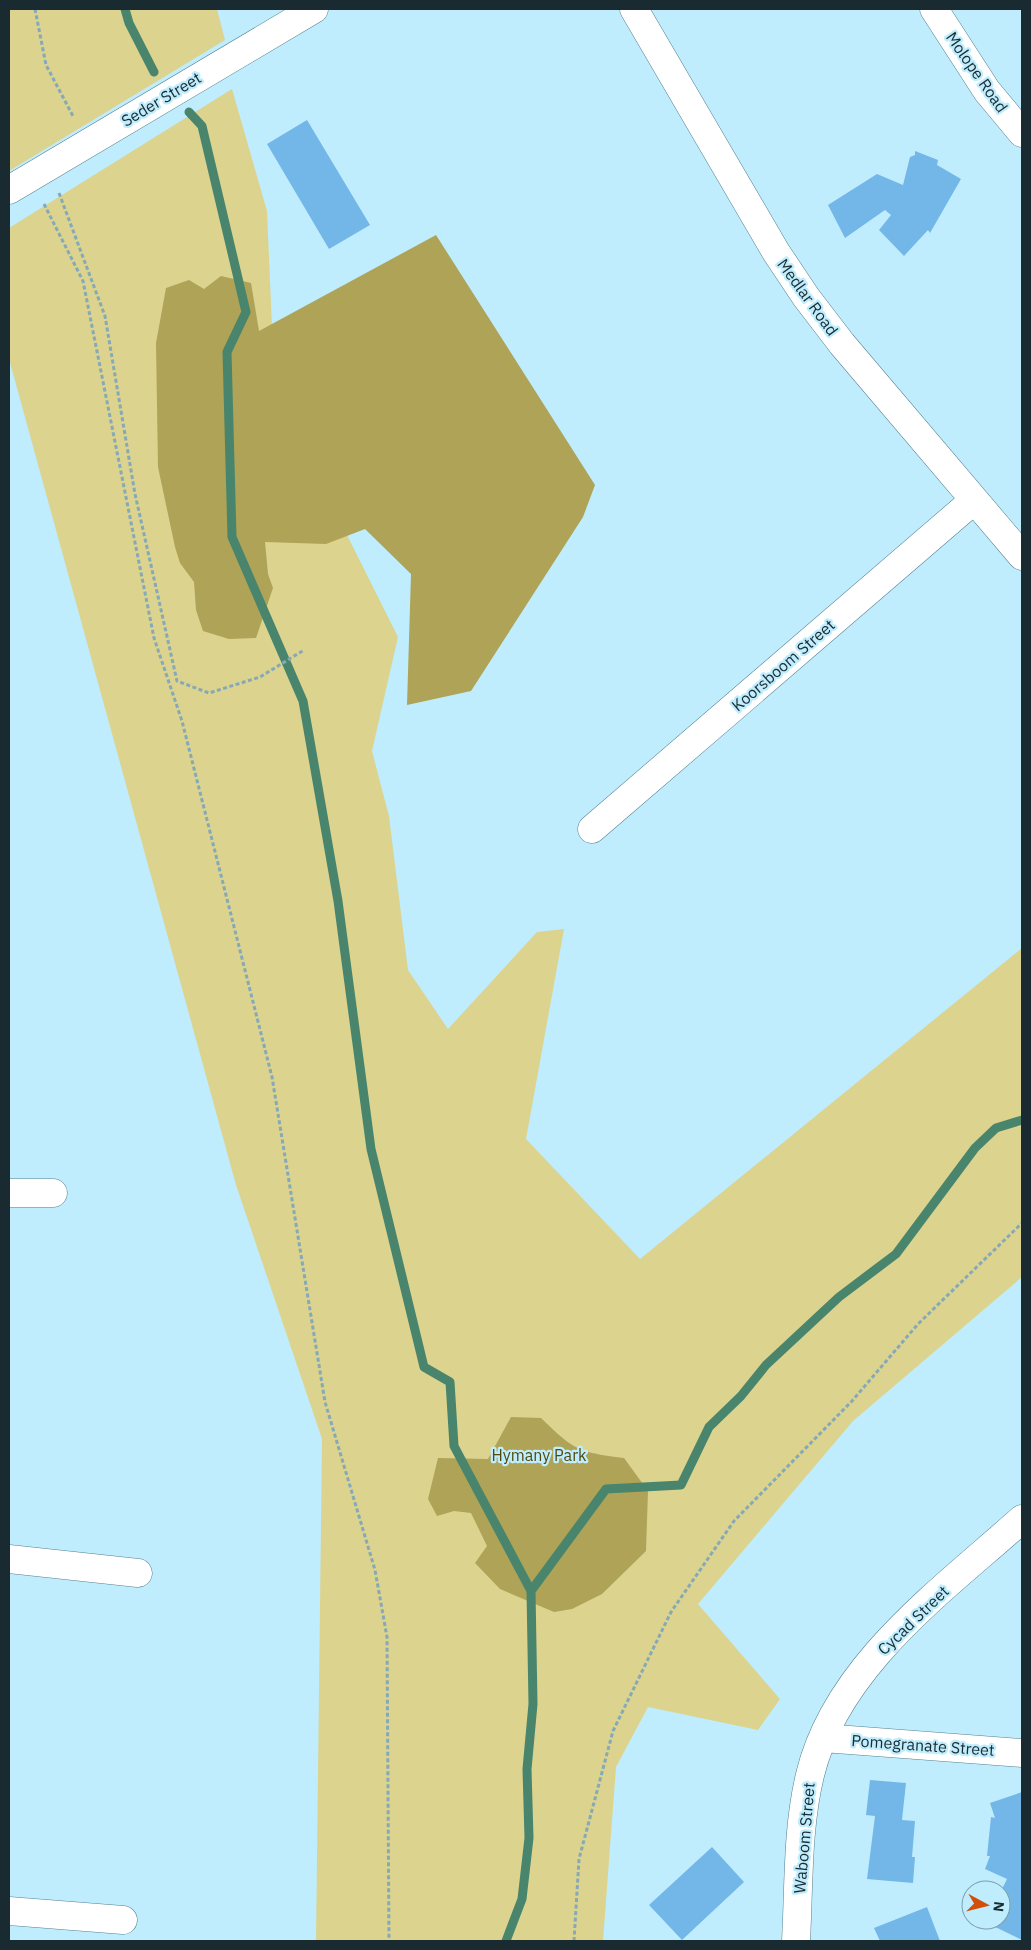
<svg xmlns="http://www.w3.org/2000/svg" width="1031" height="1950" viewBox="0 0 1031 1950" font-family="'IBM Plex Sans',sans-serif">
<rect width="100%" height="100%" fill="#bfedfd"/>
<path fill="#dcd38f" d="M9 9H217L225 40 9 171Z
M232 89 267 211 272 327 348 537 398 637 372 751 389 816 408 970 448 1029 537 932 564 929 526 1139 640 1259 1022 948V1277L853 1421 698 1604 780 1699 758 1730 648 1707 616 1767 603 1941H316L322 1439 236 1185 9 359V228Z"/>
<path fill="#aea357" d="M436 235 595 485 583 517 471 691 407 705 411 574 365 529 326 544 265 542 268 574 273 588 256 638 229 639 203 631 196 610 194 582 180 563 175 547 158 467 156 343 166 288 189 280 204 289 221 276 251 283 259 331Z
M511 1417 541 1418C575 1451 578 1452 624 1458L648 1491 646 1551 602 1594 572 1609 554 1612 500 1589 475 1563 487 1546 471 1513 454 1511 437 1516 428 1499 438 1458 488 1459Z"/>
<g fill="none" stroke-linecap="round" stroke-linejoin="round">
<path stroke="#48856c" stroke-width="9" d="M125 9 129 23 154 72
M189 112 202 126 246 312 227 352 232 537 303 701 338 901 371 1149 424 1367 450 1382 454 1446 531 1591 533 1704 527 1769 529 1838 522 1899 506 1941
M531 1591 606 1489 681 1485 709 1427 741 1396 766 1365 839 1297 896 1254 975 1148 996 1128 1022 1120"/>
</g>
<path fill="#73b7e8" d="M307 120 370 225 329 249 267 144Z
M915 151 938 160 937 165 961 179 930 233 928 230 904 256 879 230 891 215 885 210 845 238 828 205 877 174 903 185 910 157 915 155Z
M870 1780 906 1783 902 1820 915 1821 912 1857H915L913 1883 867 1879 875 1816 866 1815Z
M1022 1792V1940L987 1923 989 1920H1001V1891L1007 1879 985 1869 990 1856H987L991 1817 995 1818 990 1803Z
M712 1847 744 1882 682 1940 649 1905Z
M927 1907 940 1941H880L874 1928Z"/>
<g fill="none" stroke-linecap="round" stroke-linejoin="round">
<g stroke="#568190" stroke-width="29">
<path id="minor" d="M634 9 776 252 806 297 842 344 1022 556
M934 9 987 91 1022 133
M9 190 314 9
M592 829 973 501
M9 1193H53
M9 1559 138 1573
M823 1738 1022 1753
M9 1911 123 1920
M796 1941C799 1887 797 1828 810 1775 836 1666 943 1590 1022 1519"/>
</g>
<path stroke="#85a9b6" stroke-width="3" stroke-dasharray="4 2.5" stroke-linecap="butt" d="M35 9 46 65 74 118
M59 193 105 316 135 494 177 681 209 693 260 677 304 650
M44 204 83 281 154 638 182 721 272 1077 325 1402 375 1570 387 1637 389 1941
M574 1941 579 1859 613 1731 671 1612 734 1521 852 1401 918 1324 1022 1223"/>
<use href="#minor" stroke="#fff" stroke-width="28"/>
</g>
<g text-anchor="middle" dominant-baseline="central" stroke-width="4.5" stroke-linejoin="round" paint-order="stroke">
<g font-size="16" fill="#192b31" stroke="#bfedfd">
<text transform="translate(977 72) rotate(55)">Molope Road</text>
<text transform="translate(161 99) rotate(-31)">Seder Street</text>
<text transform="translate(808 297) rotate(54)">Medlar Road</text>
<text transform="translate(783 665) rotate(-41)">Koorsboom Street</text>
<text transform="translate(913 1620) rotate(-44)">Cycad Street</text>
<text transform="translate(923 1745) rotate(4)">Pomegranate Street</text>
<text transform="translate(804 1838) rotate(-85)">Waboom Street</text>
</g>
<g font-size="16" fill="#51490c" stroke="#bfedfd">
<text x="539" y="1455">Hymany Park</text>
</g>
</g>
<rect width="1031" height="1950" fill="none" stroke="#192b31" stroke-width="20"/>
<g transform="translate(986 1905) rotate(97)"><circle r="24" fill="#bfedfd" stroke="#7d9fab"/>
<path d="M0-4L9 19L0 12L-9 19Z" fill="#d34f09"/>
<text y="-8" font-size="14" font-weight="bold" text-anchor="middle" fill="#192b31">N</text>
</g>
</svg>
